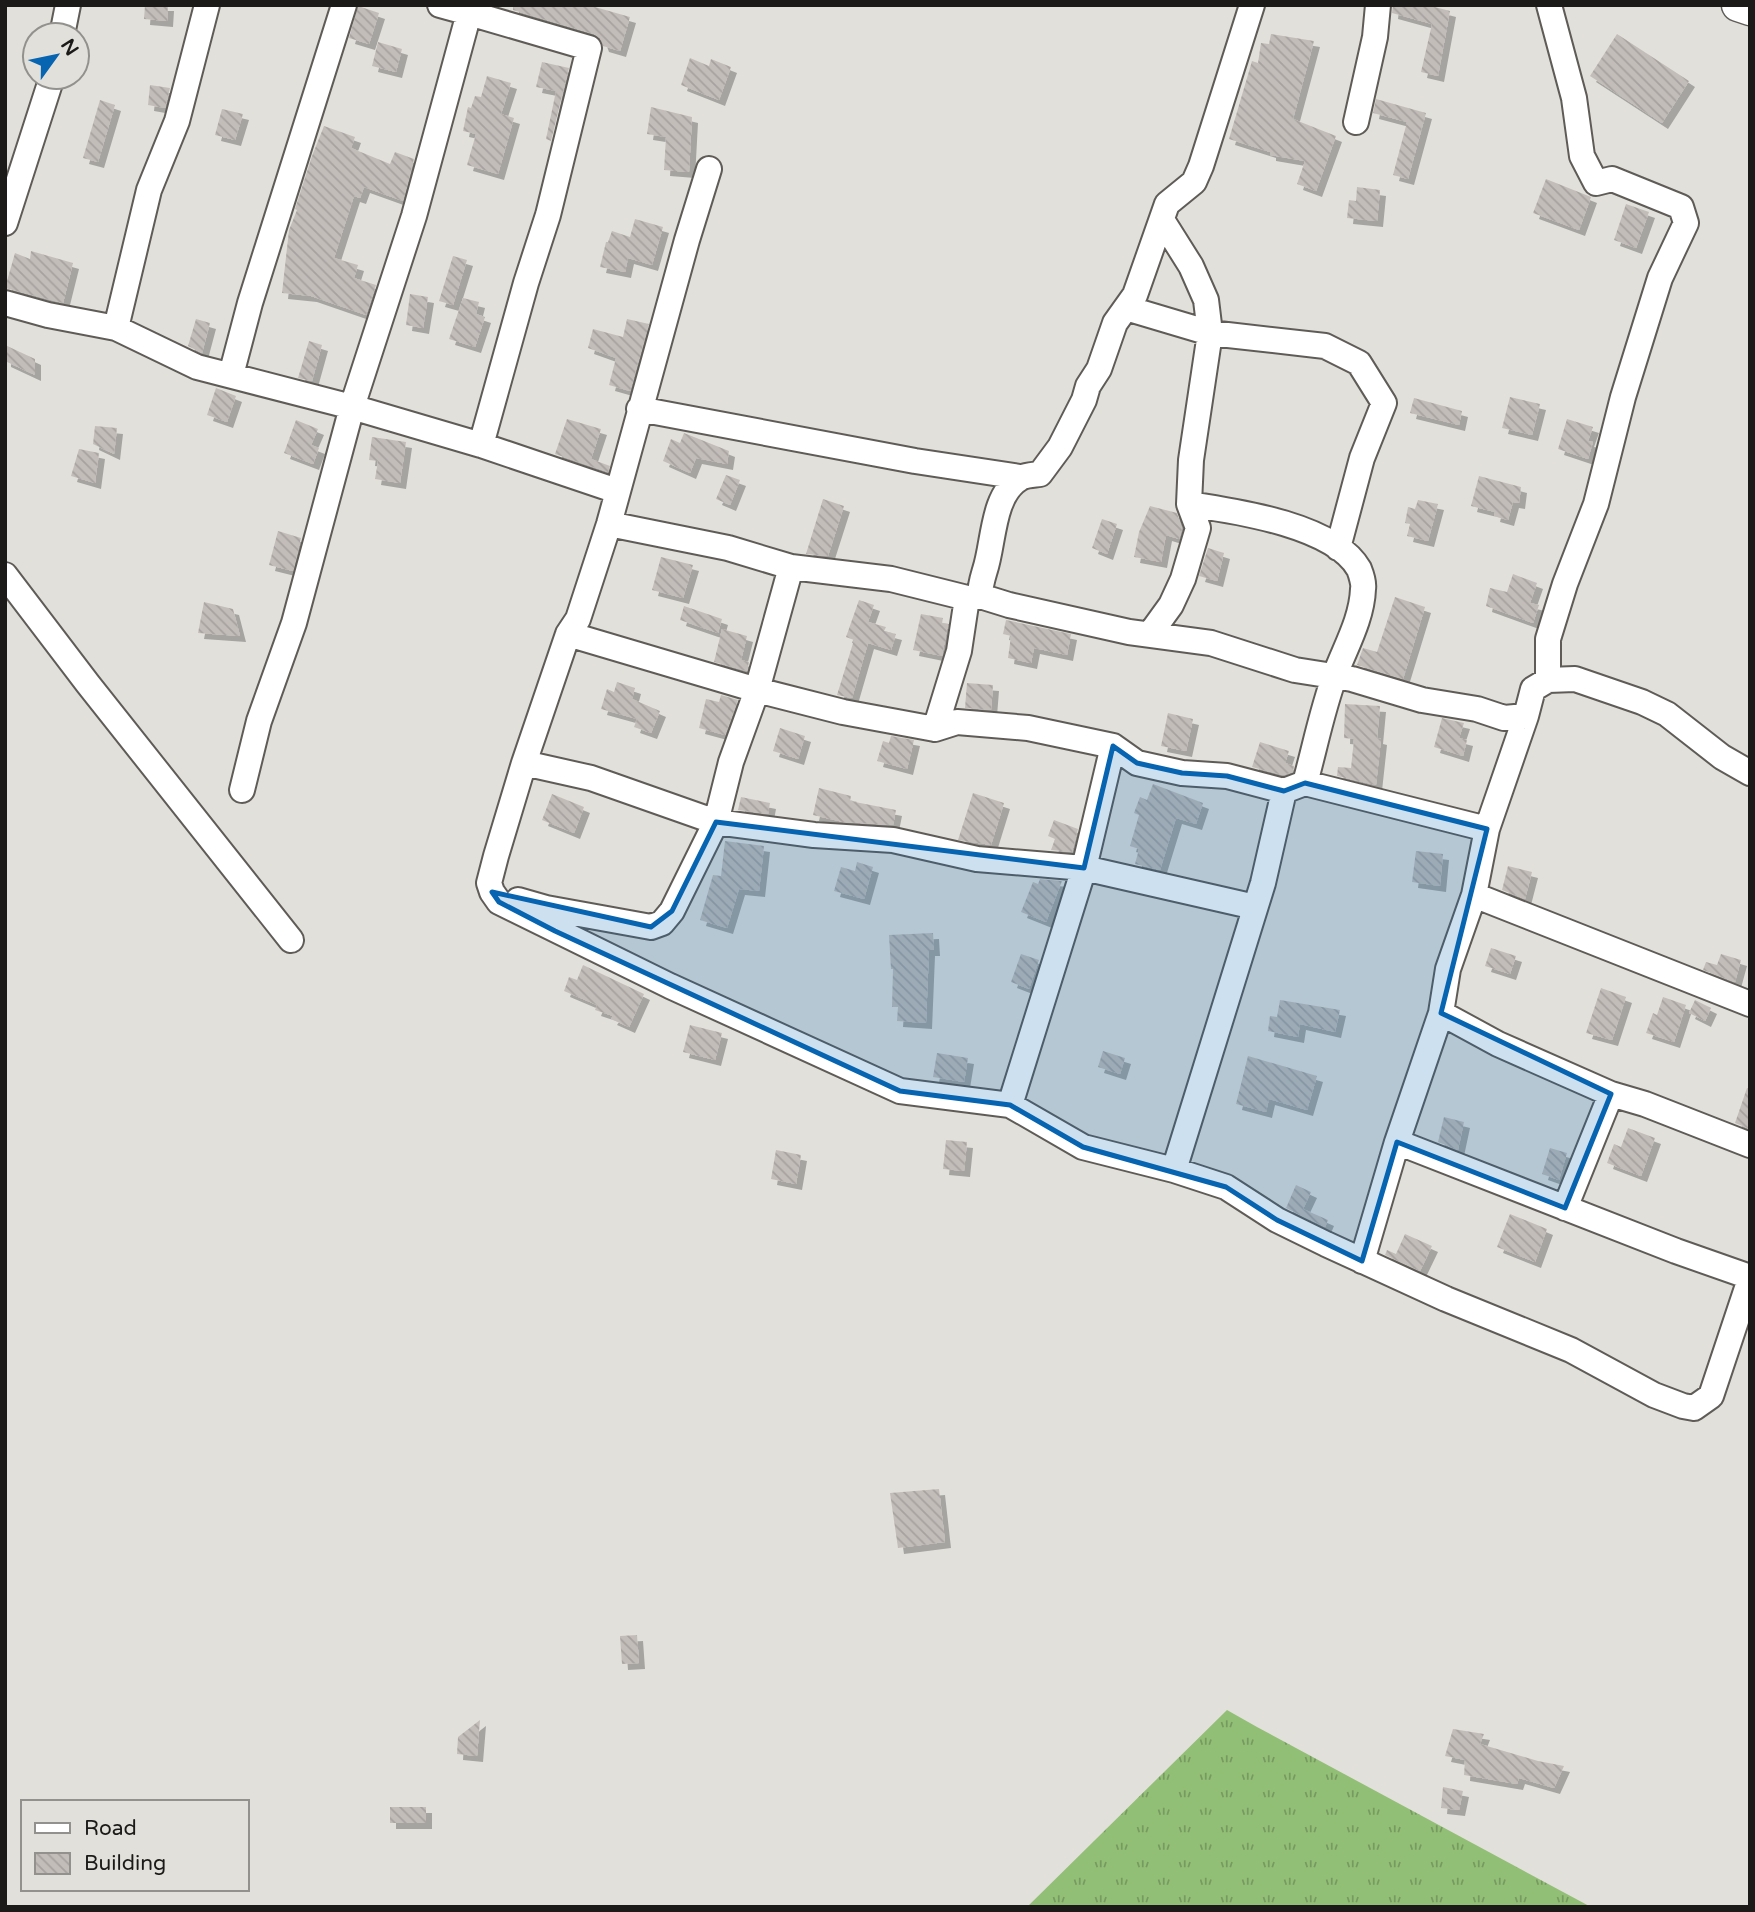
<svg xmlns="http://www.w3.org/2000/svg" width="1755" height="1912" viewBox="0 0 1755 1912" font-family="'Varela Round',sans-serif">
<defs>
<pattern id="grass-tufts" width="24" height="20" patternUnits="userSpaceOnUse" patternTransform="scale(1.75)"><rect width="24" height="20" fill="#92bf76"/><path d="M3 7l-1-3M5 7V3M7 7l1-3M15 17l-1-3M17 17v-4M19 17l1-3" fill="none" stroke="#769a60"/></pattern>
<pattern id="building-back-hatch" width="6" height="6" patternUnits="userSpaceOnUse" patternTransform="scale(1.75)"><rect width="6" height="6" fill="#c3bdba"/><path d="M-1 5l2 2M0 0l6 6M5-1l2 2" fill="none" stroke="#a7a29f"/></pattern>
<filter id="shadow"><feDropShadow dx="6" dy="6" stdDeviation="0" flood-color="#0004"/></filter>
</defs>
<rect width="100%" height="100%" fill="#e2e0db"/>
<path fill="url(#grass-tufts)" d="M1227 1710 1257 1727 1591 1907H1027Z"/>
<path fill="url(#building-back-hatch)" filter="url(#shadow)" d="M145 5H168L167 21 144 19Z
M513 5H588L630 17 620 51 603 46 600 38 594 34 513 10Z
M1393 5H1427L1450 11 1438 76 1421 72 1432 24 1392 13Z
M358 6 379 13 369 44 349 38Z
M1271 34 1314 41 1293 119 1336 136 1316 191 1297 184 1305 161 1270 155V152L1229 139 1252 61 1258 63 1261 43 1269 44Z
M1617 34 1689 81 1662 123 1590 76Z
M378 42 402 49 396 72 372 66Z
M690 58 709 66 711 59 731 67 719 100 681 85Z
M542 62 569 68 551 141 546 139 556 91 536 87Z
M487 76 511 83 501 114 514 118 498 174 467 165 476 134 463 131 468 107 471 108 475 96 481 97Z
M150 85 170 88 165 108 148 105Z
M1376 99 1426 113 1408 179 1393 175 1407 122 1373 113Z
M100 100 115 105 98 162 83 158Z
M651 107 692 117 689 172 664 170 666 137 647 134Z
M222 109 243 114 235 140 215 135Z
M324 126 355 137 351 148 390 164 395 152 414 159 403 201 364 187 360 198 354 196 334 258 358 265 354 278 376 285 366 315 311 296 282 293 289 230 297 210 295 209 312 156Z
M1546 179 1591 197 1579 230 1533 213Z
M1357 187 1380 190 1377 221 1347 218 1349 200 1356 201Z
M1626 204 1649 212 1636 248 1614 240Z
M635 219 663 227 652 265 628 258 625 272 600 267 606 242H608L612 231 630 237Z
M31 251 73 263 63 303 5 288 15 253 30 259Z
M453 256 467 260 453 305 439 301Z
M410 294 428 297 423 328 406 325Z
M463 298 479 302 476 314 485 317 475 347 449 339Z
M196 319 210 323 202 353 188 346Z
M627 319 649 324 630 391 609 385 616 358 588 348 593 329 623 337Z
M309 341 322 345 312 381 298 378Z
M5 345 35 359V375L5 361Z
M216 388 236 396 227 422 207 415Z
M1510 397 1540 404 1532 435 1502 428Z
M1414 398 1462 411 1459 425 1410 413Z
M567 419 601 429 591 459 610 466 608 472 555 454Z
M1567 419 1593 427 1588 441 1593 442 1588 459 1558 449Z
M296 420 318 429 311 445 319 448 313 464 284 453Z
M95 426 117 428 114 454 93 444Z
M684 433 729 451 727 464 696 458 690 473 663 461 671 439 680 443Z
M372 437 406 442 400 483 375 479 378 461 369 460Z
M79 449 99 453 95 483 71 476Z
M726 475 740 480 730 505 716 499Z
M1479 476 1521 487 1519 503 1513 502 1508 520 1494 516 1495 512 1471 506Z
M823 499 844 506 828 556 806 554Z
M1418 500 1438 504 1428 541 1407 536 1410 524 1405 523 1408 507 1415 509Z
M1150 506 1177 513 1182 529 1179 539 1166 535 1161 562 1134 557 1139 532Z
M1102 519 1117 524 1107 554 1092 548Z
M278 531 301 538 293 571 269 565Z
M1208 548 1224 553 1217 581 1199 576Z
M661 557 693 565 683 598 652 590Z
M1513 574 1537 583 1530 603 1539 605 1533 623 1486 606 1490 588 1507 592Z
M1395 597 1425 607 1403 679 1357 665 1363 648 1377 652Z
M859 600 874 605 868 622 886 627 884 631 896 634 891 650 868 643 852 698 837 695 854 640 846 637Z
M204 602 233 609 240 636 198 633Z
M684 606 722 619 718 633 680 620Z
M921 614 943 618 942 623 948 624 942 656 913 650Z
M1006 620 1071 634 1067 655 1034 648 1031 663 1008 658 1011 636 1003 634Z
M722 629 747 636 741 660 749 662 747 671 714 662Z
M617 682 635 688 632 699 660 711 651 733 634 727 637 719 601 709 607 689 614 692Z
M967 683 993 685 991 710 965 708Z
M721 695 738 700 725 735 699 728 706 699 719 702Z
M1345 704 1380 706 1377 738 1381 739 1376 785 1337 776 1338 767 1351 768 1354 739 1344 738Z
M1168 713 1193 719 1186 751 1161 746Z
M1442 718 1464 723 1459 738 1467 740 1463 756 1434 747Z
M780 728 805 736 798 759 773 751Z
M891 736 914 740 907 769 877 761 883 741 889 743Z
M1260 742 1289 751 1285 763 1294 766 1293 772 1283 775 1252 767Z
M1153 784 1203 803 1196 824 1176 818 1160 870 1135 864 1139 849 1130 846 1139 815 1134 813 1140 797 1147 800Z
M819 788 851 796 850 801 896 810 893 825 843 822 813 815Z
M973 793 1004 803 991 845 958 840Z
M552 794 584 807 574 833 542 820Z
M741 797 770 803 768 814 738 810Z
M1054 820 1078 829 1072 852 1051 850 1055 839 1048 836Z
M725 841 764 846 759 891 739 889 727 928 700 920 713 875 721 876Z
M1416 851 1443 854 1440 886 1412 882Z
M857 862 873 867 864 899 834 891 841 867 855 871Z
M1508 866 1532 872 1525 899 1502 890Z
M1040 879 1062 881 1046 922 1021 912 1033 882 1038 884Z
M933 933 934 950H929L926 1023 897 1021 898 1007H892L893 969H891L889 935Z
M1491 948 1516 956 1510 974 1485 966Z
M1021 954 1039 960 1029 989 1011 982Z
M1721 954 1741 960 1735 982 1703 970 1706 962 1717 965Z
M583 965 644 994 629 1027 611 1019 613 1016 595 1010 597 1005 564 991 569 977 577 980Z
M1601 988 1626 997 1612 1040 1586 1033Z
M1663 997 1686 1005 1674 1042 1646 1033 1653 1013 1657 1015Z
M1280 1000 1340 1010 1335 1032 1300 1024 1298 1037 1268 1031 1270 1016 1277 1017Z
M1695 1000 1711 1008 1705 1021 1689 1013Z
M690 1025 722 1033 715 1060 683 1052Z
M1103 1051 1125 1058 1120 1074 1098 1067Z
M937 1053 968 1058 964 1082 933 1077Z
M1248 1056 1317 1076 1307 1110 1269 1099 1266 1112 1236 1104Z
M1747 1088 1750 1089V1129L1735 1123Z
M1444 1117 1464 1122 1458 1150 1438 1142Z
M1628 1128 1655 1138 1641 1176 1607 1163 1614 1144 1621 1147Z
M946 1140 967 1142 964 1171 943 1169Z
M1550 1148 1567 1153 1559 1180 1542 1174Z
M776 1150 801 1155 796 1184 771 1179Z
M1296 1185 1311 1192 1303 1209 1328 1220 1325 1227 1286 1208Z
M1510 1214 1547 1229 1535 1262 1497 1247Z
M1405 1234 1432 1246 1420 1271 1385 1255 1387 1250 1396 1254Z
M939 1489 945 1542 898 1548 890 1493Z
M637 1635 639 1663 622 1664 620 1636Z
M480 1720 477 1756 457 1754 458 1737Z
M1453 1729 1484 1734 1480 1744 1538 1761 1564 1766 1554 1788 1519 1778 1517 1784 1464 1775 1465 1760 1445 1756Z
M1443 1787 1463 1791 1459 1810 1441 1808Z
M390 1807H426V1823H390Z"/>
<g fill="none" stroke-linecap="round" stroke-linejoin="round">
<g stroke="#5f5c58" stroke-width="28">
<path id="minor" d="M469 13 589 48 548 215 526 283 481 445
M62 35 68 5
M1356 122 1375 37 1378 5
M709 169 687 240 609 524 578 619 568 634 524 763 496 856 489 883 492 892 499 902 670 986 900 1091 1010 1105 1083 1147 1174 1170 1226 1187 1277 1220 1326 1244 1446 1299 1571 1350 1654 1395 1683 1406 1694 1408 1711 1396 1750 1279
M5 223 52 77
M5 303 48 315 116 328 197 367 352 407 481 445 617 491
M1126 308 1210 333 1325 346 1359 363 1384 403 1362 458 1338 548
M116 328 149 190 177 121 207 5
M231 375 250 303 344 5
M639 409 915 461 1020 477
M1189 504C1235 511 1334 525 1359 569 1361 574 1364 584 1363 589 1362 619 1345 648 1335 675 1322 710 1315 747 1305 783
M609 524 728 548 791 567 891 579 967 598 980 596 1009 605 1129 632 1211 643 1295 670 1352 679 1422 700 1477 709 1504 718 1526 716 1533 689 1548 680 1575 679 1642 702 1667 714 1722 757 1750 773
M5 575 88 684 291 940
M980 596C980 586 982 580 985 570 994 543 992 496 1019 479 1024 475 1033 475 1040 474L1060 447 1084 400 1088 386 1099 369 1115 323 1135 295 1167 204 1194 182 1201 166 1252 5
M568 634 757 690 843 712 935 729 957 722 1028 728 1113 746 1137 763 1182 773 1227 776 1284 791 1305 783 1487 829
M1150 634 1171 605 1183 579 1198 528 1189 504 1191 460 1210 333 1206 300 1191 266 1162 220
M1548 680V639L1565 584 1596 504 1623 397 1660 278 1686 223 1681 207 1612 179 1596 183 1582 156 1574 98 1549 5
M935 729 959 651 967 598
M524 763 591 778 716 822 814 835 893 840 977 859 1084 868 1255 907
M242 790 259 721 294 623 352 407 414 216 469 13 440 5
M1474 895 1750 1004
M518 900 546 908 651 927 662 923 672 911 716 822 731 762 757 690 791 567
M1441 1013 1498 1044 1611 1094 1645 1104 1750 1145
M1010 1105 1084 868 1113 746
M1397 1142 1676 1251 1750 1277
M1174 1170 1263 883 1284 791
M1565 1208 1611 1094
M1362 1261 1397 1142 1441 1013 1448 969 1474 895 1487 829 1526 716"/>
</g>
<g stroke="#5f5c58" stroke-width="35">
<path id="major" d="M1738 5 1750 9"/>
</g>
<use href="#minor" stroke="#fff" stroke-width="24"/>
<use href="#major" stroke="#fff" stroke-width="32"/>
</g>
<path fill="#0664b1" fill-opacity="0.2" stroke="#0664b1" stroke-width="5" stroke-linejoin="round" d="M1113 746 1137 763 1182 773 1227 776 1284 791 1305 783 1487 829 1441 1013 1611 1094 1565 1208 1397 1142 1362 1261 1277 1220 1226 1187 1083 1147 1010 1105 900 1091 555 931 499 902 492 892 651 927 672 911 716 822 1084 868Z"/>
<rect width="1755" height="1912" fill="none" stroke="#1b1a18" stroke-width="14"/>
<rect x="21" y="1800" width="228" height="91" fill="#e2e0db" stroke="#92918d" stroke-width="2"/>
<rect x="35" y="1823" width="35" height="10" fill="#ffffff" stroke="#92918d" stroke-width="2"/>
<text x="84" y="1835" font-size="21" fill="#1b1a18">Road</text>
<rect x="35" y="1853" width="35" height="21" fill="url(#building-back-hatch)" stroke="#92918d" stroke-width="2"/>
<text x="84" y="1870" font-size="21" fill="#1b1a18">Building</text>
<g transform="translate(56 56) rotate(57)"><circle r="33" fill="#e2e0db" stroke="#92918d" stroke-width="2"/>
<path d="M0-5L12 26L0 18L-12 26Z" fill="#0664b1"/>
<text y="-10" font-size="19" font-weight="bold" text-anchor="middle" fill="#1b1a18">N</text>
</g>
</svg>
